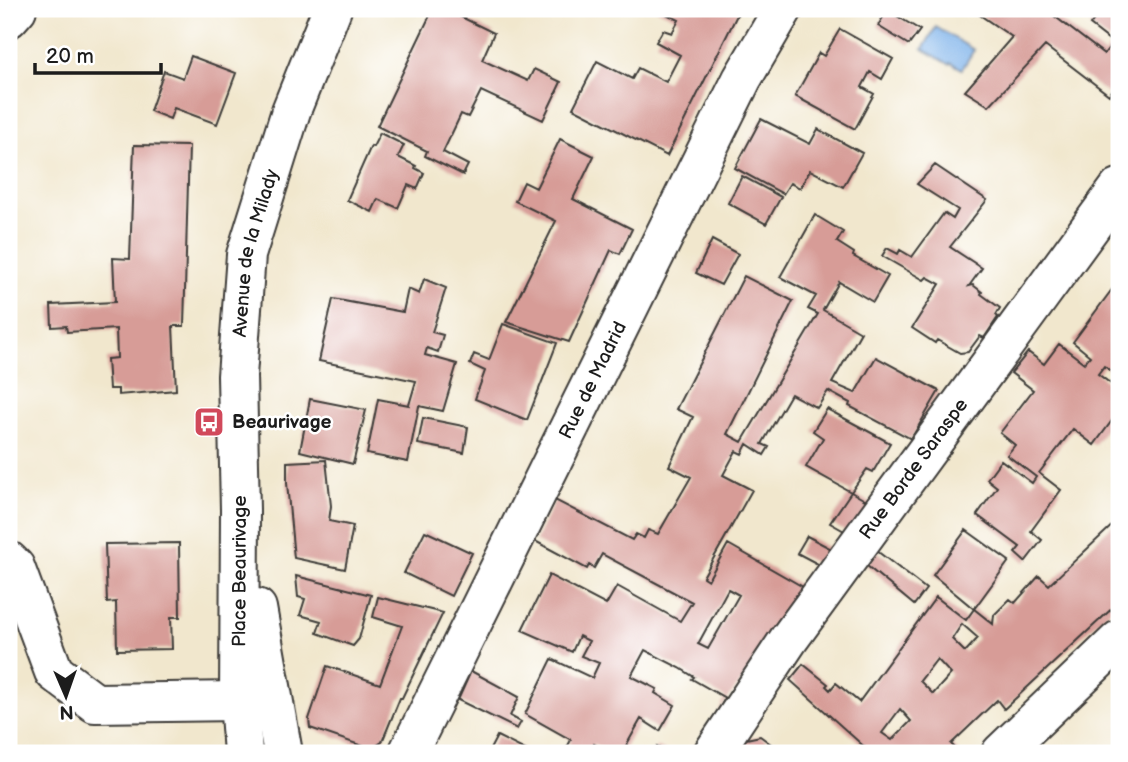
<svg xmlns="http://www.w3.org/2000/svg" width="1128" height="762" viewBox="0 0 1128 762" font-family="'Balsamiq Sans',sans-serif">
<rect width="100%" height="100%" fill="#fff"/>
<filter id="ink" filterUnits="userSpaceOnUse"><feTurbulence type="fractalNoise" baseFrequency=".0143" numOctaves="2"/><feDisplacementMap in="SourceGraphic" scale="14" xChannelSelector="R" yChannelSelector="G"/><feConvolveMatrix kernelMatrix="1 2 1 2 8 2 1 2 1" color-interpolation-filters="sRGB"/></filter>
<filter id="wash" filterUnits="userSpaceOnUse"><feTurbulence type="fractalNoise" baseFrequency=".00686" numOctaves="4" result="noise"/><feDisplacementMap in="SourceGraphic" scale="28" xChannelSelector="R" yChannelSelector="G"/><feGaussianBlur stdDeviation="1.57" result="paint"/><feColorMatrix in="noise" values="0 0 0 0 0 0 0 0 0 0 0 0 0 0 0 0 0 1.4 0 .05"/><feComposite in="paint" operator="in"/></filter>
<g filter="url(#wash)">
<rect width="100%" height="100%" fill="#f1e7cd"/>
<path fill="#7ab0e9" stroke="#4b6682" stroke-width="2" d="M936 27 974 50 962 69 951 63 949 64 923 49Z"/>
<g id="blocks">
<path fill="#d79c97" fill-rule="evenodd" d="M433 9H445L494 33 482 60 528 81 534 69 561 82 543 120 481 91 468 117 461 114 443 152 468 165 463 175 425 156 427 151 377 126Z
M656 9H740L667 156 573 108 597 61 632 79 638 68 666 82 680 55 656 42 663 30 672 33 679 20Z
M971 9H1045L1104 54 1113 43 1090 25 1100 11 1097 9H1119V85L1117 83 1109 95 1045 46 989 106 965 91 1012 37Z
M887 10 920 30 909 45 878 26Z
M840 29 893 59 882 79 870 72 862 87 874 94 855 129 795 96 819 53 824 56Z
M191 56 236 73 217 124 174 108 170 119 150 111 164 71 183 78Z
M761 119 810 144 818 129 862 153 843 187 810 170 800 188 790 183 783 194 735 168Z
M380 133 404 145 398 157 416 166 415 168 424 173 417 189 408 185 398 208 378 199 372 212 347 200 371 146 373 147Z
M560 139 594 156 573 199 632 229 620 254 611 250 569 342 506 322 556 221 515 201 524 182 536 188Z
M134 145 189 146 184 326H173L176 390 118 395V389H109L107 359 117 358 116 329 67 332 66 326 52 327 51 305 115 302 113 258 130 259Z
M935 165 987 200 950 247 982 268 969 286 973 285 982 292 981 294 1000 308 996 315 998 317 984 338 980 336 968 352 960 353 937 340 935 343 912 328 940 284 927 277 924 280 882 256 887 248 898 254 900 250 912 257 944 213 953 219 958 210 917 184Z
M742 176 781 197 766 224 728 203Z
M815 215 843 232 837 242 854 253 853 256 888 276 873 302 839 282 823 310 861 332 832 383 855 393 876 357 939 391 911 439 849 406 850 403 828 391 817 408 791 394 762 444 769 447 764 455 747 444 742 454 736 451 723 475 752 490 703 577 708 580 728 544 810 591 718 712 725 698 692 679 694 677 680 668 645 650 631 676 657 689 655 693 675 705 660 731 641 719 622 753H603L605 750 594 744 589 753H564L571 740 525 714 552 659 592 678 599 663 581 656 589 641 579 636 572 652 522 630 549 575 606 605 617 586 680 621 692 602 602 554 594 568 589 565 587 569 535 541 555 500 632 540 636 534 644 538 648 530 658 534 691 477 669 466 693 417 676 409 744 276 793 301 727 434 742 442 818 314 808 309 816 296 780 277ZM728 589 739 595 708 649 698 644Z
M712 240 738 254 721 285 696 273Z
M424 279 446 288 432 332 443 335 438 352 427 348 425 355 457 364 443 411 419 406 408 462 367 454 378 399 409 405 416 381 319 361 333 299 403 312 408 289 419 294Z
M1119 280V372L1117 375 1104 366 1098 374 1119 390V411L1094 445 1073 429 1039 473 1061 490 1031 531 1042 540 1025 562 1015 553 1020 547 977 515 997 487 987 479 1001 460 1032 483 1036 477 1007 455 1015 445 1000 433 1033 390 1011 373 1028 352 1044 364 1059 344 1084 363 1090 356 1073 342Z
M503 324 557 343 527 420 475 399 485 371 470 364 474 354 489 360Z
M310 399 366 410 353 464 300 451Z
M827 409 890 443 873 472 867 469 851 492 806 467 823 438 813 431Z
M423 418 468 427 464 453 418 444Z
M326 460 331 506 329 521 353 526 345 569 294 558 287 483V462Z
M851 492 877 507 855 537 830 523Z
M1119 519V602L1004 709 997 700 951 744 959 752 957 753H867L869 751 790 680 803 664 828 684 826 686 830 690 836 683 859 702 936 597 966 620 974 609 993 624 994 615 1010 599 1015 603 1039 576 1049 585ZM962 624 978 638 965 652 952 639ZM937 659 951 674 933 694 920 681ZM900 709 911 721 892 740 882 733Z
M966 530 1009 561 974 609 933 575Z
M425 531 472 553 451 596 404 573Z
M807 536 843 555 831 571 797 553Z
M179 543 180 617H171L172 649 117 650 116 602 107 603 105 544Z
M877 551 926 589 914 605 866 565Z
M296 576 371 595 359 639 353 646 317 633 321 621 300 615 305 599 298 597Z
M378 597 443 613 402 698H400L382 742 371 749 310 728 309 719 327 666 380 684 402 626 373 617Z
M471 671 519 697 510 716 521 722 517 729 458 700Z
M497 736 531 753H488Z
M760 736 783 753H733L742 740Z
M657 746 669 753H653Z"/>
</g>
</g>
<g filter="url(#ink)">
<use href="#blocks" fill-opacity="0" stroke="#3c3a37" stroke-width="2"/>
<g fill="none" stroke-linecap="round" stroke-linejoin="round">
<g stroke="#3c3a37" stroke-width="42">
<g id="minor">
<path d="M9 18 17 9"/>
<path d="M9 561 15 567 54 672 95 703 239 701"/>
<path id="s1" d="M713 753 789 639 1119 188"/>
<path d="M1001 753 1119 640"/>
</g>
</g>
<g stroke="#3c3a37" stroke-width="42">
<g id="major">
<path d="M257 608 283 753"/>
<path id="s2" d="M243 753 239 701 240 510 237 376 246 255 291 111 332 9"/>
<path id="s3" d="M408 753 742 79 783 9"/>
</g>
</g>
<use href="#minor" stroke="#fff" stroke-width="38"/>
<use href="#major" stroke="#fff" stroke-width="38"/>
</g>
</g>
<defs>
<g id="bus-square" transform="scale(1.575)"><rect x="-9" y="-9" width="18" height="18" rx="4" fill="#d1495b" stroke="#fff"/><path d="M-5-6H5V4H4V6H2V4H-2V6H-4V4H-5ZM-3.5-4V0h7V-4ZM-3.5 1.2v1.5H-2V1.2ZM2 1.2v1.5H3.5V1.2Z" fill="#fff"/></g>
</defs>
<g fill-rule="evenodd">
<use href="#bus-square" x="209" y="422"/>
</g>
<g text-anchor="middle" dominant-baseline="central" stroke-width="5" stroke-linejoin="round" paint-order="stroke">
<g font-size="19" fill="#1c1c1c" stroke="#fff">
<text stroke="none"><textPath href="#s2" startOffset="502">Avenue de la Milady</textPath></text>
<text stroke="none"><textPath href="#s3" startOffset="416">Rue de Madrid</textPath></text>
<text stroke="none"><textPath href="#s1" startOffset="348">Rue Borde Saraspe</textPath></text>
<text stroke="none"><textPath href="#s2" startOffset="182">Place Beaurivage</textPath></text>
</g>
<g font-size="19" font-weight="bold" fill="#1c1c1c" stroke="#fff" text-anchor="start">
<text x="232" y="422">Beaurivage</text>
</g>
</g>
<rect width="1128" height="762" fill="none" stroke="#fff" stroke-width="35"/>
<g transform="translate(66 696) rotate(178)" stroke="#ffffff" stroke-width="5" paint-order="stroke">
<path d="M0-5L12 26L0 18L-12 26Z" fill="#1c1c1c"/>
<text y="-10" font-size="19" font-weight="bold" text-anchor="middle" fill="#1c1c1c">N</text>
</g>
<path d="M35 63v10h126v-10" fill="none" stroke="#1c1c1c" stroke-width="3.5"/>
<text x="46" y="63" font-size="21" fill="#1c1c1c" stroke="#ffffff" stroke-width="5" paint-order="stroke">20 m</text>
</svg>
